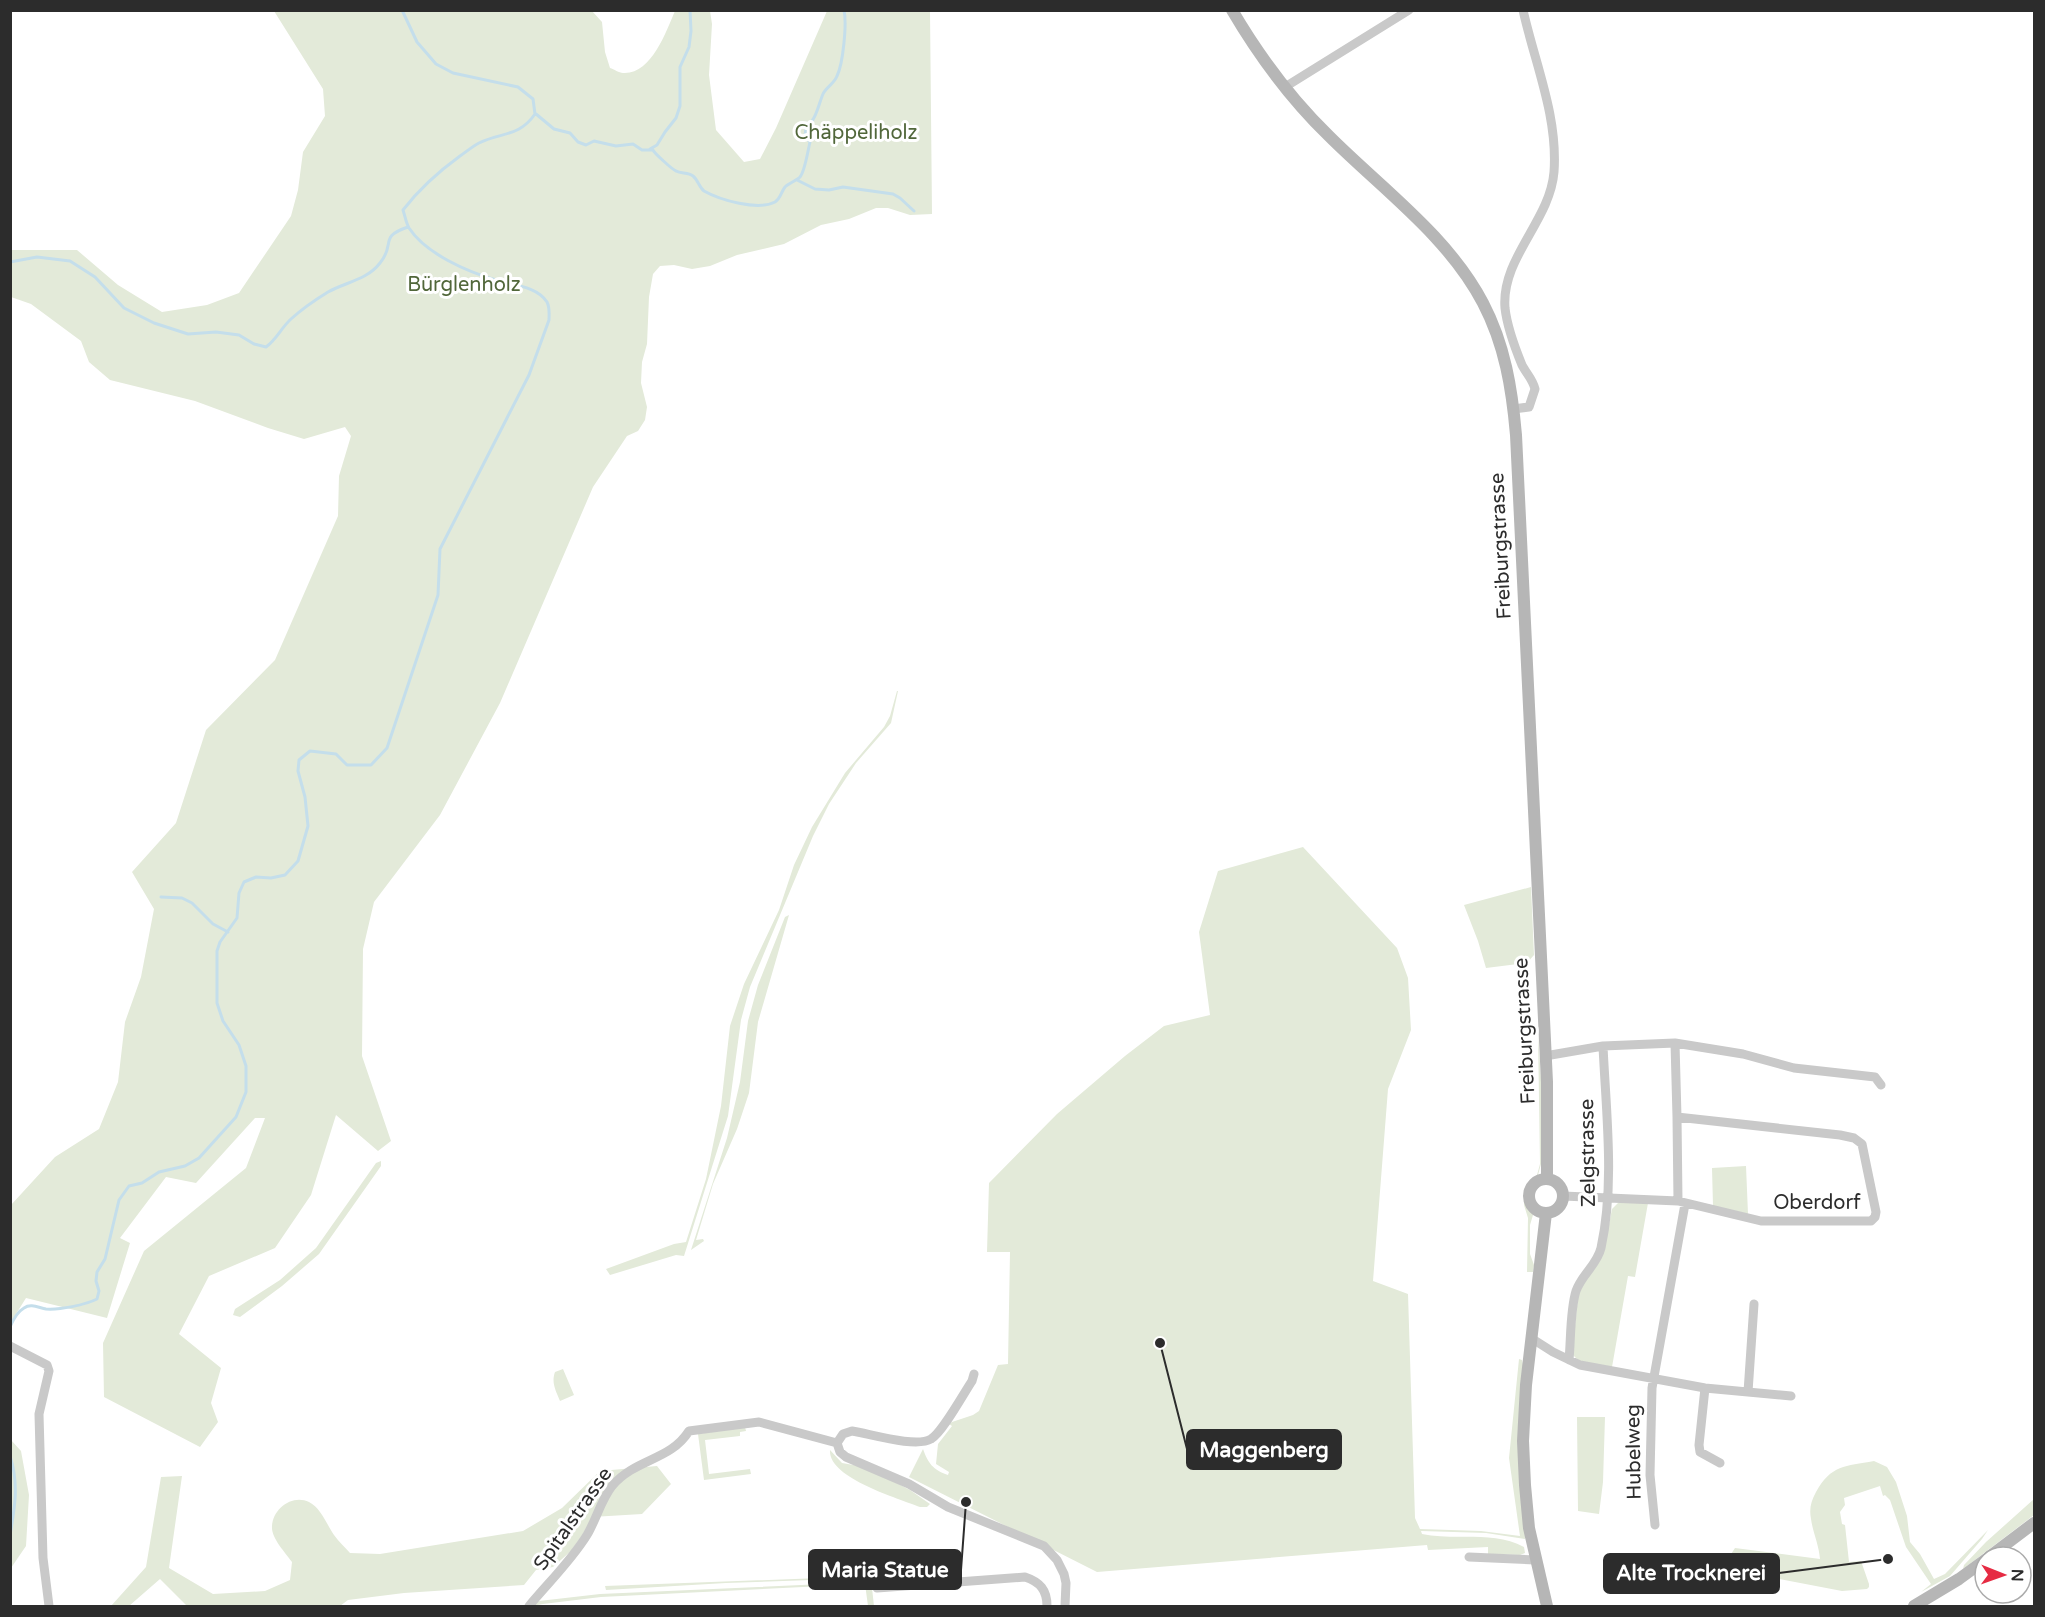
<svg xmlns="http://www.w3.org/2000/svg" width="2045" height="1617" viewBox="0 0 2045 1617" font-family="'Varela Round',sans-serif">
<rect width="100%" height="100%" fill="#fff"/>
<path fill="#e3ead9" d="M274 11H592L602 22 605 52 610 68C614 69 619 73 623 73 651 75 666 32 675 11H710L712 24 709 75 716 130 744 162 760 159 776 128 827 11H930L932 214 910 215 888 208H876L849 219 821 225 784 244 737 255 710 266 692 269 674 265 660 266 653 274 649 297 647 344 642 362 641 383 647 407 645 420 638 431 627 436 593 487 500 703 440 815 374 902 363 949 362 1056 391 1141 378 1151 336 1115 311 1195 275 1248 209 1276 179 1334 221 1368 211 1403 218 1422 200 1447 104 1397 103 1343 144 1251 246 1168 265 1118H255L196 1183 166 1177 120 1238 130 1243 107 1318 26 1298 11 1322V1205L55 1157 99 1129 118 1082 125 1022 141 977 154 909 132 872 176 823 206 730 275 660 338 516 339 476 351 436 345 427 304 439 268 428 195 401 110 380 89 362 81 341 31 304 11 297V250H77L118 285 162 312 207 305 239 293 291 216 298 190 303 152 325 116 323 89Z
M897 691H898L891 723 856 763 829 804 813 836 750 987 741 1020 728 1116 684 1256 676 1255 610 1275 606 1269 674 1244 686 1242 706 1179 721 1106 730 1026 744 984 779 910 794 865 812 827 845 773 884 727 890 716Z
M1303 847 1397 948 1408 978 1411 1030 1388 1089 1373 1281 1408 1294 1415 1518 1420 1529 1481 1531 1520 1536 1509 1458 1519 1359 1522 1360 1523 1365 1525 1539 1486 1533 1421 1531 1422 1534C1455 1541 1493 1530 1524 1547L1525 1553 1520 1555 1488 1554V1547L1428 1550 1427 1545 1097 1572 909 1477 923 1449C928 1463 933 1470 948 1475L949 1472 936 1464 938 1444 952 1426 949 1424 952 1422 973 1415 979 1411 998 1365 1008 1364 1010 1252H987L989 1183 1057 1114 1125 1056 1164 1026 1210 1015 1199 932 1218 871Z
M1531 887 1534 955 1527 963 1486 968 1478 941 1464 905Z
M789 915 758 1022 749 1093 737 1129 713 1184 696 1240 703 1239 704 1241 691 1250 727 1138 740 1082 748 1021 758 985 785 917Z
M1538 1035 1542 1094 1541 1164 1538 1175 1530 1186 1527 1193 1533 1215 1530 1225V1254L1534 1265 1533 1272H1527L1528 1218 1524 1205V1189L1537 1175 1540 1164Z
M381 1161V1166L319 1254 282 1286 240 1317 233 1315 235 1309 280 1280 316 1248 376 1163Z
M1746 1166 1748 1214 1713 1206 1712 1168Z
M1620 1201 1648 1203 1635 1277 1628 1276 1612 1367 1579 1361 1572 1354 1578 1297 1586 1276 1603 1255 1612 1209Z
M563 1369 574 1395 560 1401C556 1391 551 1383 555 1372Z
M1577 1417H1605L1603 1482 1599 1514 1578 1511Z
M745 1427 746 1431 740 1432V1436L705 1440 709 1474 750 1469 751 1474 704 1480 698 1434Z
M11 1440 21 1451 29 1495 26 1546 11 1568Z
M830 1450 842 1463 859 1466 883 1476 910 1490 930 1504 927 1507H920C898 1498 828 1478 830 1450Z
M1874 1461 1887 1467 1896 1482 1907 1516 1910 1542 1920 1554 1934 1579 1945 1574 1988 1530 1982 1539 1950 1576 1921 1592 1931 1584 1906 1547 1890 1500 1885 1495 1883 1496 1880 1486 1844 1498 1845 1505 1840 1512 1842 1524 1845 1525 1849 1562 1861 1561 1869 1584V1587L1867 1589 1842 1591 1722 1568 1735 1548 1820 1559C1819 1545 1813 1533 1811 1519 1809 1509 1811 1501 1816 1492 1831 1465 1845 1466 1874 1461Z
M657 1466 671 1484 642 1514 592 1517 583 1534 571 1551 553 1567 536 1570 524 1585 404 1593 348 1600 340 1606H187L160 1579 129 1606H111L146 1567 161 1477 182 1476 169 1568 213 1594 265 1591 290 1580 292 1562C285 1552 271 1538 272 1526 273 1508 293 1494 309 1502 321 1508 327 1525 334 1535 339 1542 345 1547 350 1553L380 1554 523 1531 562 1508 600 1471Z
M2034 1499V1515L1963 1569 1964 1565 1986 1542Z
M873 1576 875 1585H873L868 1578 726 1583 606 1590 605 1586Z
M868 1582 870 1588H872L874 1606H868L865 1584 601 1597 543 1604 532 1606 539 1601 600 1594Z"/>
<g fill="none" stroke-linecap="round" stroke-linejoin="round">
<path stroke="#c4deeb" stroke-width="3" d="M536 114 554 129 570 133 578 142 586 145 594 141 616 146 633 144 642 150H653C654 153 673 170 676 171 681 174 688 172 693 176 698 180 699 187 704 191 720 200 758 211 775 202 781 198 781 192 785 187 789 183 796 181 800 177 805 171 808 150 810 142L805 136 806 128C816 120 818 106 823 94 826 87 834 84 837 76 843 64 847 24 844 10
M650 149 657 145 665 132 676 118 680 106V67L689 47 691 31 690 10
M797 180 815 189 829 190 843 187 893 194 900 198 914 211
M10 262 37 257 70 261 95 277 124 308 154 323 188 334 216 332 239 335 254 344 266 347C277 339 281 328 291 319 302 309 315 300 328 292 346 282 367 280 380 263 396 244 378 237 408 227
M161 897 182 898 192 903 213 924 228 932
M10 1327C13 1320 17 1312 24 1308 31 1303 39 1308 46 1309 60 1310 85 1305 97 1299L99 1291 96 1281 97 1272 105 1259 119 1200 129 1186 142 1183 159 1172 185 1166 199 1158 236 1117 246 1092V1066L239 1045 223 1021 217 1003V951L220 942 237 918 239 893 244 882 256 877 271 878 285 875 298 861 308 826 305 797 298 771 299 760 310 751 336 754 347 765H371L387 748 438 595 440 549 529 375 549 320C549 314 550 308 547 302 537 286 512 285 496 280 468 272 426 254 409 228 406 223 405 216 403 210 420 188 438 172 460 156 466 152 473 146 479 143 502 132 519 137 535 114L533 99 518 87 453 73 436 64 417 42 402 10
M10 1456C19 1483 15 1507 10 1535"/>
<path stroke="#c9c9c9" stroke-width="9" d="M1285 87 1409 10
M1513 409 1529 407 1535 389C1533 380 1526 373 1522 365 1515 348 1507 326 1505 308 1501 258 1550 221 1554 172 1558 116 1535 64 1523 10
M1675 1043 1677 1117
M1545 1056 1603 1046 1675 1043 1743 1054 1794 1068 1875 1077 1881 1085
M1563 1196 1678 1201 1761 1221H1871L1875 1217 1876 1212 1862 1144 1854 1138 1840 1135 1677 1117 1678 1201
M1531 1338 1553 1352 1580 1365 1705 1388 1791 1396
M10 1346 47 1365 49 1371 39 1414 43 1558 49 1606
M1569 1360C1571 1339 1570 1310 1576 1291 1582 1274 1597 1265 1601 1248 1615 1184 1606 1112 1603 1046
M1705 1388 1699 1445 1700 1452 1720 1463
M1748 1392 1754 1304
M837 1443 840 1452 846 1457 909 1484 948 1507 1044 1546 1057 1560 1064 1574 1066 1583 1065 1606
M837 1443 843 1434 852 1431C871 1434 916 1448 931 1439 942 1433 964 1393 972 1381L974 1374
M1655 1525 1650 1475 1652 1388 1685 1204
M1469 1557 1535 1560
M877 1588 1025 1577C1040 1582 1047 1590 1047 1606
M529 1606C548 1583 571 1561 587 1535 596 1520 601 1500 612 1486 636 1458 670 1461 689 1431L759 1422 837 1443"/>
<path stroke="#b6b6b6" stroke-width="12" d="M1232 10C1259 56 1291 99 1329 136 1382 189 1448 236 1483 303 1505 345 1512 389 1516 435L1547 1082V1179
M1529 1196a17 17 0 1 1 34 0a17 17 0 1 1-34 0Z
M1546 1213 1526 1385 1523 1441 1525 1485 1529 1528 1547 1606
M1989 1557 2034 1523
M1914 1606 1959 1579 1985 1560"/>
</g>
<g text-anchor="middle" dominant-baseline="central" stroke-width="6" stroke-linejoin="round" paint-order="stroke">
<g font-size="20" fill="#51673a" stroke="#fff">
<text x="856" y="133">Chäppeliholz</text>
<text x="464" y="285">Bürglenholz</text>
</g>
<g font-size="20" fill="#2c2c2c" stroke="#fff">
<text transform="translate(1501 546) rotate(-93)">Freiburgstrasse</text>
<text transform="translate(1525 1031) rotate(-93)">Freiburgstrasse</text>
<text transform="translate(1588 1153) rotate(-91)">Zelgstrasse</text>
<text x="1817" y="1203">Oberdorf</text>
<text transform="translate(1634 1452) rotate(-91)">Hubelweg</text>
<text transform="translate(573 1519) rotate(-55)">Spitalstrasse</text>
</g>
</g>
<path fill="none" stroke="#2c2c2c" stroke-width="2" d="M1160 1343L1187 1449M966 1502L961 1570M1888 1559L1779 1573"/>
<g fill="#2c2c2c" stroke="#fff" stroke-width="2">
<circle cx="1160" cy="1343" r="6"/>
<circle cx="966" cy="1502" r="6"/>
<circle cx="1888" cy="1559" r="6"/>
</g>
<g fill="#2c2c2c" stroke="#2c2c2c" stroke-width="2">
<rect x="1187" y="1430" width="154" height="39" rx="6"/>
<rect x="809" y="1550" width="152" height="39" rx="6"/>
<rect x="1604" y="1554" width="175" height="39" rx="6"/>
</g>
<g font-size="21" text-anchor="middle" font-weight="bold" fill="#fff">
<text x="1264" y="1457">Maggenberg</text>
<text x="885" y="1577">Maria Statue</text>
<text x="1691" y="1580">Alte Trocknerei</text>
</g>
<rect width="2045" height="1617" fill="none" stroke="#2c2c2c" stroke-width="24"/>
<g transform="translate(2003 1575) rotate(91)"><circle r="28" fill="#ffffff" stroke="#ababab" stroke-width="1.5"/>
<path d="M0-4.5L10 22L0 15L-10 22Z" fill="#e62b43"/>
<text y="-9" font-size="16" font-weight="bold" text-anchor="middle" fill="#2c2c2c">N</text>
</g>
</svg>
